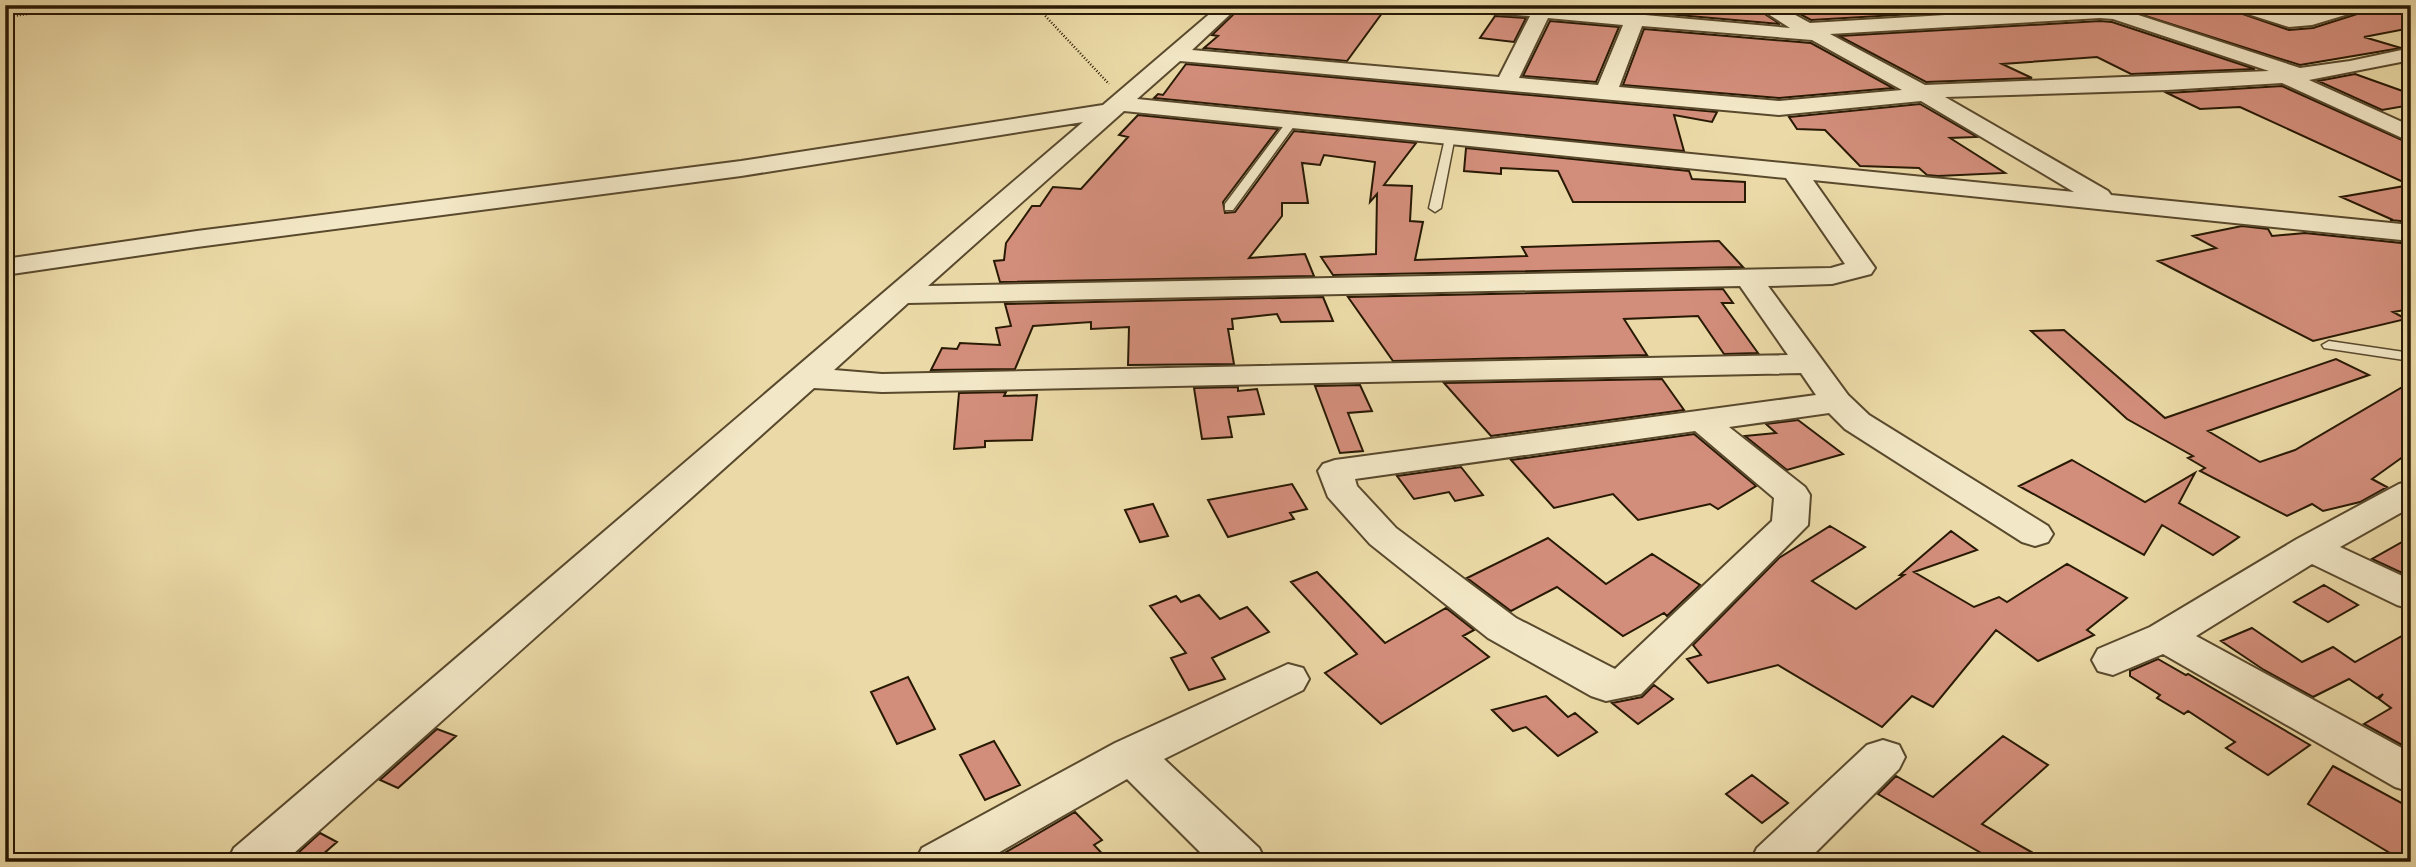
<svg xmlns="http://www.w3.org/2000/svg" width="2416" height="867" viewBox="0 0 2416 867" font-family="'Old Standard TT',serif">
<rect width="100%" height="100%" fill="#ebdaa7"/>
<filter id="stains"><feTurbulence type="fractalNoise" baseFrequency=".00286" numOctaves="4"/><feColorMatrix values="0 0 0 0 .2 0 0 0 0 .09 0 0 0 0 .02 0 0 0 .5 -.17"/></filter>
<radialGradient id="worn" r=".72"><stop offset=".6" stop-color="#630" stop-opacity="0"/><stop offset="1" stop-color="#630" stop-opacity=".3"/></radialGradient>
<path fill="#d38e7b" stroke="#281904" stroke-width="2" d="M1243 5H1388L1347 61 1204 48 1218 36 1212 35Z
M1564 5H1751L1780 24Z
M1783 5H2068L1811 20Z
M2111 5H2217L2289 30 2313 28 2357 14 2411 5V28L2364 37 2401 48 2300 65Z
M1495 16 1526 18 1514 42 1480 38Z
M1550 21 1619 27 1596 82 1523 76Z
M2100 21 2112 22 2255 69 2131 74 2097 57 2002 64 2032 78 1926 82 1839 36Z
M1644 29 1811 43 1893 88 1779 98 1623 85Z
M1186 64 1717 112 1712 122 1674 115 1684 151 1154 98 1158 94 1163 95Z
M2355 74 2411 94V105L2382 110 2318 81Z
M2282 86 2411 144V222L2390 220H2393L2341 197 2410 185 2240 107 2200 109 2167 93Z
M1920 104 1977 137 1950 138 2005 173 1938 176 1927 175 1919 168 1860 166 1825 130 1797 129 1789 117Z
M1138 115 1278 129 1223 202 1225 213 1235 212 1294 131 1416 143 1384 185 1412 186 1410 221 1423 222 1415 260 1527 256 1522 247 1719 241 1743 267 1333 275 1321 257 1376 254 1377 194 1370 202 1375 162 1324 155 1320 165 1302 163 1308 203H1282V216L1249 258 1305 254 1314 276 1000 282 994 261 1004 260 1006 243 1032 206H1040L1053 187 1081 189 1128 137 1119 135Z
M1466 148 1689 171 1692 179 1745 182V202H1573L1558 171 1501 168V174L1464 171Z
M2242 226 2268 229 2272 236 2305 233 2411 244V309L2393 312 2406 319 2313 341 2158 261 2216 248 2193 236Z
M1723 289 1733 303H1722L1758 353 1724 354 1698 316 1624 319 1647 355 1393 361 1348 297Z
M1323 297 1333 321 1281 322 1277 314 1232 319 1233 329H1228L1234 364 1128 365 1129 327 1091 329V322L1033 326 1015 369 931 370 942 348 957 349 960 343 1000 345 996 328 1011 326 1005 304Z
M2064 330 2165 418 2336 359 2369 375 2208 431 2260 462 2295 450 2411 382V451L2372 479 2387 487 2360 502 2323 511 2312 504 2287 516 2200 471 2205 468 2188 458 2193 456 2127 419 2031 331Z
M1662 379 1684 410 1491 436 1444 383Z
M1360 385 1372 411 1348 413 1363 451 1340 453 1315 386Z
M1238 387V391L1257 389 1264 414 1228 417 1232 437 1202 439 1194 388Z
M1006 392 1004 396 1037 395 1032 440 985 441V447L954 449 959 393Z
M1798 420 1843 454 1787 470 1745 436 1776 433 1766 424Z
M1694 434 1756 486 1718 509 1710 504 1638 520 1613 494 1554 508 1511 460Z
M2072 460 2145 502 2195 473 2179 503 2239 537 2213 555 2162 525 2144 555 2019 486Z
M1461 467 1483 495 1455 501 1449 492 1414 499 1397 476Z
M1292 484 1307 509 1290 513 1294 519 1228 537 1208 500Z
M1153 504 1168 536 1140 542 1125 510Z
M1830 526 1865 547 1812 581 1856 609 1904 575H1900L1951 531 1977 550 1914 572 1974 607 1999 597 2007 602 2067 564 2127 598 2087 630 2094 635 2038 661 1996 630 1933 707 1912 696 1882 727 1778 665 1708 683 1687 659 1701 655 1693 645 1779 558Z
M2411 537V577L2372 559Z
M1548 538 1606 584 1652 554 1700 585 1667 616 1664 613 1623 636 1557 587 1511 611 1467 578Z
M1317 572 1385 643 1446 608 1474 630 1463 636 1489 657 1381 724 1325 673 1357 654 1291 582Z
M2324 585 2358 605 2328 622 2294 602Z
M1199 595 1220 619 1247 607 1269 632 1212 658 1225 679 1189 690 1171 658 1186 653 1150 606 1176 596 1181 602Z
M2252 628 2302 662 2333 647 2355 662 2411 631V750L2364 724 2391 708 2379 699 2383 694 2377 698 2349 679 2313 697 2264 670 2221 641Z
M2158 659 2186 675 2188 674 2310 745 2268 775 2226 748 2235 742 2188 711 2184 714 2157 698 2160 695 2130 676V671Z
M908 677 935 729 897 744 871 692Z
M1654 685 1673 699 1638 724 1612 703 1642 697Z
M1546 696 1568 717 1575 713 1597 732 1558 756 1526 727 1513 731 1492 710Z
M437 729 456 736 398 788 380 780Z
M2003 736 2048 765 1982 824 2049 862H1997L1878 794 1896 776 1933 797Z
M994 741 1020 785 985 800 960 755Z
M2333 766 2411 808V849L2400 859 2308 804Z
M1752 775 1788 803 1762 823 1726 794Z
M1075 812 1102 840 1094 845 1110 862H989Z
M320 833 337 842 314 862H288Z"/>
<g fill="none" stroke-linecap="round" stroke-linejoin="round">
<g stroke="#59492d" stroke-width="3">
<path id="service" d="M1288 120 1297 122 1233 210H1225V204Z
M1446 134 1455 136 1441 208 1435 212 1429 208Z
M2329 341 2411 353V361L2324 348 2322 345Z"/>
</g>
<g stroke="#59492d" stroke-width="4">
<path id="minor" d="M1220 5H1240L1192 50 1499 77 1530 16 1465 11 1456 5H1532L1790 28 1754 5H1777L1810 23 2100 6 2123 10 2300 68 2350 61 2411 48V60L2309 80 2411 126V142L2282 83 2167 90 1945 97 2108 191 2111 195 2411 225V241L1813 180 1875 268 1871 274 1832 284 1768 286 1848 395 1869 415 2048 526 2053 534 2048 542 2035 546 2022 542 1845 429 1829 413 1729 427 1805 487 1810 495 1808 525 1641 694 1606 701 1591 696 1488 638 1370 544 1328 497 1318 471 1323 464 1335 460 1816 395 1801 373 882 392 814 388 284 862H227L234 848 1083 122 741 176 197 247 5 275V259L197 231 741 161 1103 105ZM1548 18 1623 25 1598 85 1519 78ZM2100 18 2113 19 2269 71 1925 85 1830 34ZM1642 26 1812 40 1902 90 1779 101 1619 87ZM1180 61 1779 115 1921 101 2074 192 1137 99ZM1124 111 1786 178 1845 264 1831 268 928 286ZM1740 286 1788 355 882 374 834 370 908 303ZM1695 431 1774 498 1772 521 1615 669 1516 618 1396 528 1357 486 1355 479Z
M2230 5H2259L2290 15 2310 13 2338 5H2367L2365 9 2312 25 2289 27 2232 9Z
M2411 481V507L2340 547 2411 580V609L2397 605 2312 564 2196 636 2411 753V792L2395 787 2163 654 2113 675 2098 671 2092 660 2098 649 2150 627 2297 539 2399 484Z
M1288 664 1303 668 1309 679 1303 690 1164 759 1259 848 1266 862H1210L1127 779 982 862H915L922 848 1115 743Z
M1883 740 1899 745 1905 757 1899 769 1806 862H1750L1757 848 1867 745Z"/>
</g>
<path stroke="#281904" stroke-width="2.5" stroke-dasharray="1 2" stroke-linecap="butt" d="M1035 5 1109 84
M5 17 94 5"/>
<use href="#service" fill="#f2e7c6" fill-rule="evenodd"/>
<use href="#minor" fill="#f2e7c6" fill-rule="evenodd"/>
</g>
<rect width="2416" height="867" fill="none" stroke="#ebdaa7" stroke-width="28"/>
<rect x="7" y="7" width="2402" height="853" fill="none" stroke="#281904" stroke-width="3.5"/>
<rect x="14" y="14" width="2388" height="839" fill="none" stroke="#281904" stroke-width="2"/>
<rect width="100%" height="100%" filter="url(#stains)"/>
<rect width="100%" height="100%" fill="url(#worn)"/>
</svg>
